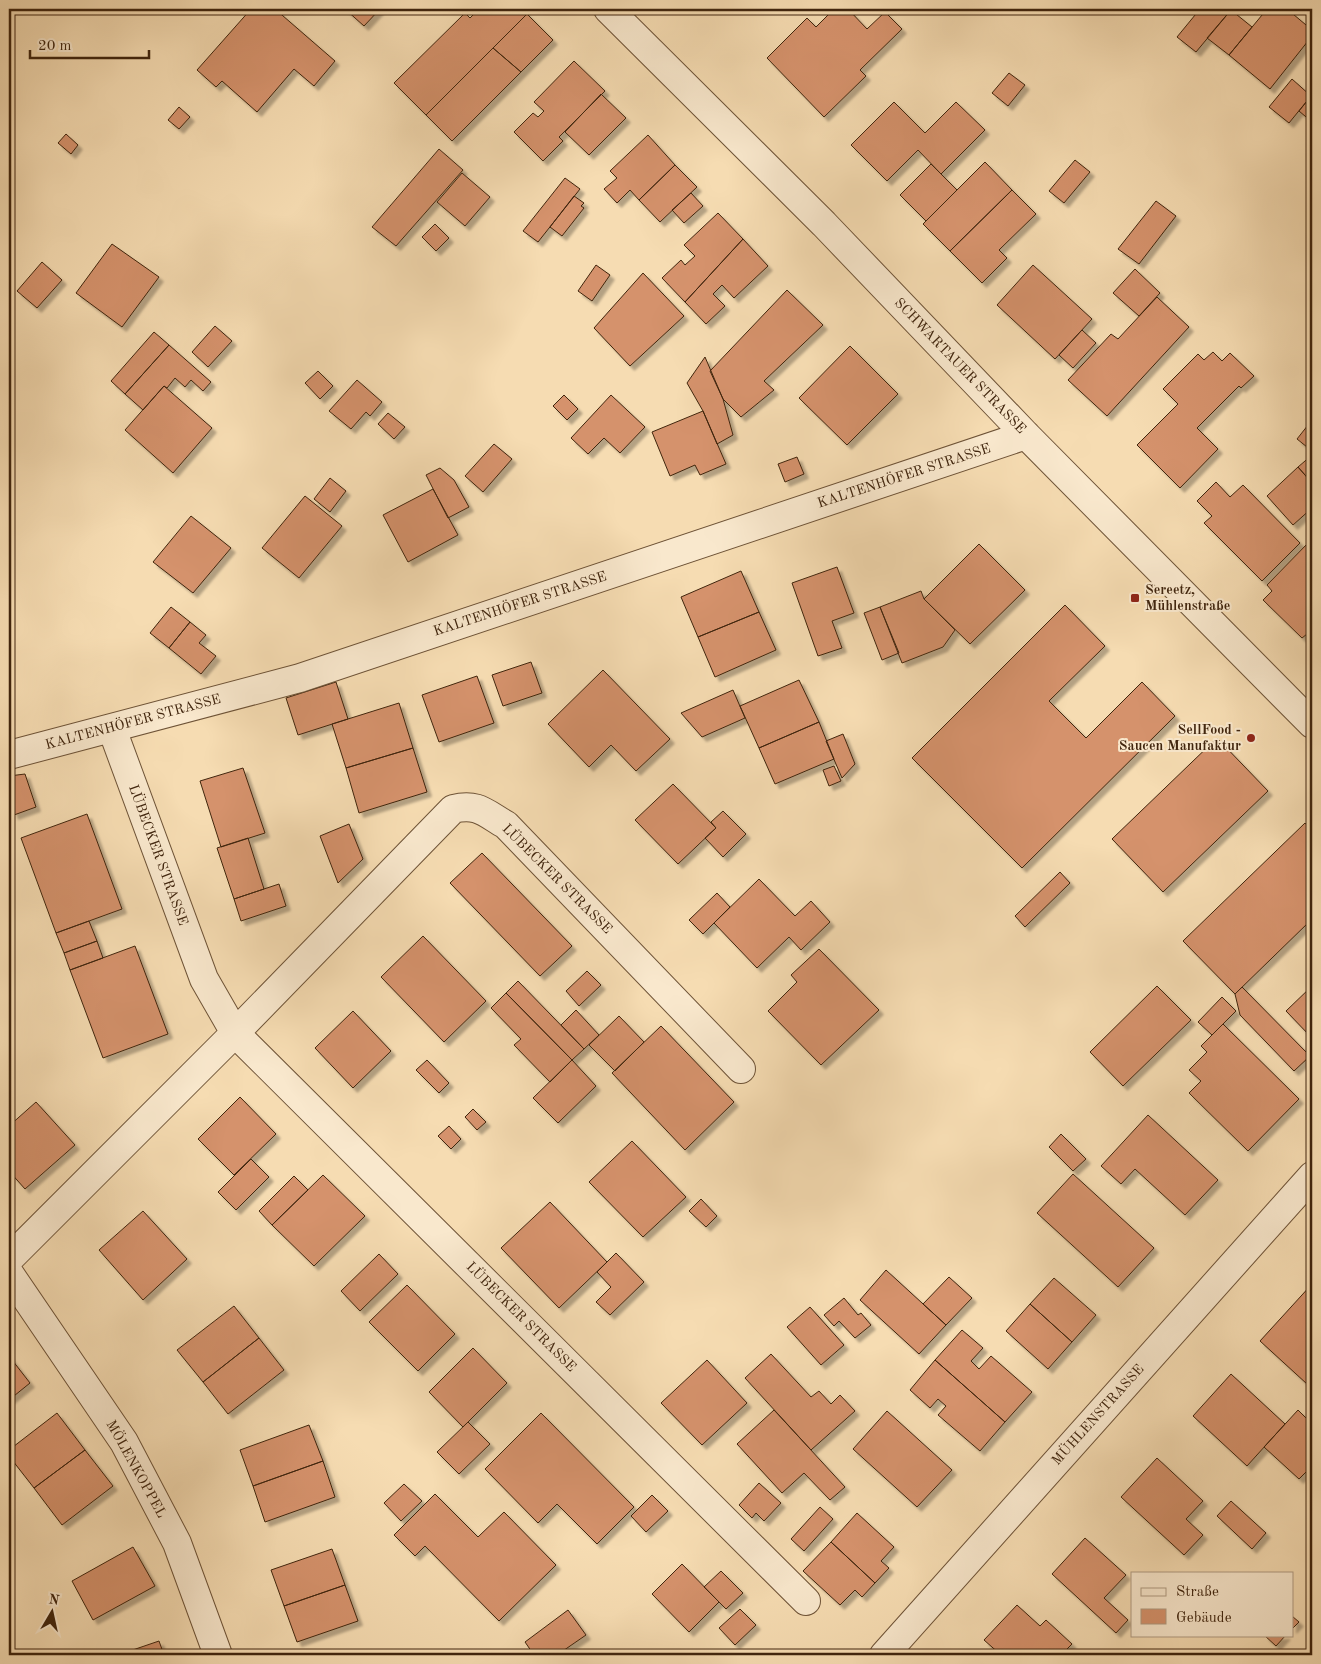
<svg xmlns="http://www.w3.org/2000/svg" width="1321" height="1664" viewBox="0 0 1321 1664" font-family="'Old Standard TT',serif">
<defs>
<filter id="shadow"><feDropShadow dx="4.5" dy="4.5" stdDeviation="1" flood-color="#0004"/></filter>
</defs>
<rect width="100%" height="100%" fill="#f6dcb2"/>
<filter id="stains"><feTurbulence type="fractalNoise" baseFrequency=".004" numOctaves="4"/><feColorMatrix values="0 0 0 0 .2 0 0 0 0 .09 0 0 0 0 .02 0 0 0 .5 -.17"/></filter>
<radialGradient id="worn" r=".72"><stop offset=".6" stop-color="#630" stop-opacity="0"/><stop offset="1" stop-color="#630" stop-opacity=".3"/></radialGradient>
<path fill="#d5926c" stroke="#40250e" filter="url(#shadow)" d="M251 9H275L335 61 314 86 294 69 257 112 222 81 216 87 197 70Z
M345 9H380L364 26Z
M479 9H522L527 14 426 115 394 83 465 13 470 18Z
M834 9H848L867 29 885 12 902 29 860 70 866 76 824 117 767 58 807 18 816 27Z
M1200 9 1231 10 1196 52 1177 37Z
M1267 9H1287L1312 30V36L1270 89 1229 55Z
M1231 10 1252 27 1229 55 1207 38Z
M527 14 553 40 521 72 493 48Z
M493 48 521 72 452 141 426 115Z
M574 61 605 91 559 137 563 141 543 161 514 132 533 113 538 117 544 111 534 102Z
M1009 73 1025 85 1008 106 992 93Z
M1292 79 1311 96 1289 123 1269 107Z
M601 94 626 118 589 155 565 132Z
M1312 95V122L1299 111Z
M894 102 925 133 956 102 985 130 941 174 918 150 887 181 851 145Z
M179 107 190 117 179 129 168 120Z
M66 134 78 145 71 154 58 143Z
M648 135 675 165 639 200 630 190 617 203 604 189 617 178 610 171Z
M439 149 463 170 396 246 372 227Z
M1075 160 1090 172 1064 203 1049 191Z
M985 162 1012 190 950 251 923 224Z
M931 164 957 190 926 221 900 195Z
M675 165 697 187 660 222 639 200Z
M462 173 490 197 465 226 437 202Z
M565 178 580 189 538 242 523 231Z
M1012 190 1036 214 999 250 1007 258 982 283 950 251Z
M691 193 703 206 684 223 672 210Z
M574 196 584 203 581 206 584 208 562 236 550 227Z
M1156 201 1176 216 1139 264 1118 249Z
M718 213 743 239 685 302 662 278 681 260 685 265 695 256 684 245Z
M435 224 449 238 436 251 422 237Z
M743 239 768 266 734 298 722 285 713 294 725 306 706 324 685 302Z
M112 244 159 277 122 327 76 293Z
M42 262 62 280 37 308 17 291Z
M596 265 610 275 592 301 578 291Z
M1033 265 1092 319 1055 359 997 305Z
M1135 269 1160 293 1139 316 1113 293Z
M643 273 684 316 630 366 594 328Z
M787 290 823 325 764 381 774 390 741 417 723 399 710 371Z
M1157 297 1189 327 1107 416 1068 380 1111 334 1118 339Z
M215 326 232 341 208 367 192 352Z
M1082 330 1096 343 1073 368 1059 355Z
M154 332 169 345 125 394 111 381Z
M169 345 211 382 203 391 191 380 185 387 175 378 167 388 164 386 143 410 125 394Z
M850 346 898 394 847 445 799 398Z
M1213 352 1222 361 1230 353 1254 376 1241 388 1239 386 1197 428 1218 449 1180 488 1137 445 1178 404 1163 389 1198 354 1204 360Z
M705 357 723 399 733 435 717 444 703 411 687 383Z
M318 371 333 386 320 399 305 383Z
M357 380 382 402 370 416 366 412 351 429 329 411Z
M164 386 212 428 173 473 125 430Z
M564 395 578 409 567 420 553 406Z
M611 395 645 427 620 453 604 438 588 454 571 438Z
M703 411 726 464 700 475 695 465 670 476 652 432Z
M388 413 405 427 394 439 378 424Z
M1312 420V451L1297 439Z
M494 444 512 459 483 492 465 476Z
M1312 455V483L1298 467Z
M797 457 804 474 785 482 778 464Z
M1298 467 1312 483V508L1293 525 1267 496Z
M440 468 454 480 469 507 448 518 426 475Z
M330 478 346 491 330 512 314 499Z
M1216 482 1230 497 1243 485 1300 543 1262 581 1204 523 1212 516 1197 501Z
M433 489 458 535 408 562 383 515Z
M305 496 342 526 299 578 262 548Z
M191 516 231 548 193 593 153 562Z
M1309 542 1312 545V630L1302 638 1263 600 1272 591 1267 585Z
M979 544 1025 590 970 644 924 599Z
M837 567 854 613 832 621 842 648 818 656 792 583Z
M741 571 759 612 698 637 681 597Z
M921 591 924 599 955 630 943 647 902 663 880 607Z
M1065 605 1105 646 1049 701 1086 738 1142 682 1175 716 1022 868 912 758Z
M171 607 190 622 169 648 150 633Z
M880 607 899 653 882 660 864 613Z
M759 612 776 650 715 677 698 637Z
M190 622 206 635 199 643 216 656 201 674 169 648Z
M531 662 542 693 503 706 492 675Z
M603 670 670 739 636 771 611 745 589 767 548 724Z
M477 676 494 723 439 742 422 695Z
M799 680 819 722 759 748 740 706Z
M336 682 348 719 298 735 286 698Z
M733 690 745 718 702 737 681 713Z
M399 703 413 748 346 768 332 724Z
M819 722 834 759 775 784 759 748Z
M843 734 855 764 842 778 826 741Z
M1217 738 1268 791 1163 892 1112 839Z
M413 748 427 792 359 813 346 768Z
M834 766 841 781 829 786 823 770Z
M243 768 265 833 221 847 200 781Z
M25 774 36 807 14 815 9 801V776Z
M673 784 716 828 678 864 635 820Z
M723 811 746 834 723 857 705 838 716 828 711 822Z
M87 814 122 909 56 933 21 838Z
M1305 823 1312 831V925L1309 922 1235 994 1183 941Z
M349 824 363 859 338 883 320 836Z
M248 838 264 889 234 899 217 848Z
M482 853 572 946 540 976 450 883Z
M1060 872 1070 883 1025 927 1015 916Z
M759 879 795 916 811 901 830 922 801 950 789 937 757 968 714 923Z
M279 884 286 906 241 921 234 899Z
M717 893 730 907 703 934 689 920Z
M89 921 97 941 64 953 56 933Z
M423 936 486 1001 444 1042 381 977Z
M97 941 103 958 70 970 64 953Z
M135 946 168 1034 103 1058 70 970Z
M819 949 879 1010 821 1065 768 1011 797 982 791 975Z
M587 971 601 985 579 1006 566 991Z
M518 981 584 1049 572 1060 506 993Z
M1157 986 1191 1020 1123 1086 1090 1052Z
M1312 986V1038L1286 1011Z
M1242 987 1310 1056 1294 1071 1240 1015 1235 994Z
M506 993 572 1060 550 1082 514 1045 521 1039 491 1008Z
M1222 997 1236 1011 1212 1035 1198 1022Z
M576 1010 599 1035 584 1049 561 1025Z
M353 1011 391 1051 353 1088 315 1048Z
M619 1016 644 1042 615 1071 589 1045Z
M1223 1024 1299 1099 1248 1151 1189 1093 1201 1081 1189 1070 1207 1052 1201 1046Z
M661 1026 734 1102 685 1150 612 1073Z
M427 1060 449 1083 439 1093 416 1070Z
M572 1060 596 1086 558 1123 533 1098Z
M240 1097 276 1134 234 1175 198 1139Z
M36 1102 75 1145 25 1189 9 1171V1126Z
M473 1109 486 1122 477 1130 465 1117Z
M1148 1115 1218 1180 1185 1215 1135 1169 1121 1184 1101 1166Z
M449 1126 461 1139 451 1149 438 1136Z
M1061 1134 1086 1159 1073 1171 1049 1147Z
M632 1141 686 1197 643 1237 589 1182Z
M251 1159 269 1177 236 1210 218 1192Z
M1073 1174 1154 1248 1118 1287 1037 1213Z
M323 1175 365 1216 314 1266 272 1225Z
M294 1176 308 1190 272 1225 259 1211Z
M701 1199 717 1216 706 1227 689 1211Z
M550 1202 607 1262 559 1308 501 1248Z
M143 1211 187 1259 143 1300 99 1250Z
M616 1253 644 1282 610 1315 596 1302 611 1287 597 1272Z
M379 1254 398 1274 360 1311 341 1291Z
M886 1270 946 1325 919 1354 860 1300Z
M949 1277 972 1298 946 1325 923 1304Z
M1054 1278 1096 1315 1072 1342 1030 1304Z
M1312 1284V1378L1307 1384 1260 1341Z
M407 1285 455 1334 418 1371 369 1322Z
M844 1298 858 1315 861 1313 871 1325 855 1338 839 1321 834 1326 824 1315Z
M1030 1304 1072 1342 1048 1369 1006 1331Z
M234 1306 259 1338 203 1382 177 1350Z
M810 1307 844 1345 821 1365 787 1327Z
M962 1330 983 1348 971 1361 979 1369 991 1356 1032 1392 1005 1422 935 1360Z
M259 1338 284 1370 228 1414 203 1382Z
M473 1348 507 1383 463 1427 429 1392Z
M771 1354 811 1397 819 1391 831 1404 840 1395 855 1411 811 1450 745 1378Z
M9 1356 30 1383 9 1400Z
M707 1360 747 1403 702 1445 661 1403Z
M935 1360 1005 1422 980 1451 938 1415 946 1406 938 1399 930 1408 910 1390Z
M1231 1374 1285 1424 1247 1466 1193 1416Z
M774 1410 845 1487 830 1500 804 1473 782 1493 737 1444Z
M1298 1410 1312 1424V1466L1299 1479 1264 1447Z
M887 1411 952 1470 917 1507 853 1449Z
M57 1413 85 1450 34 1488 9 1456V1450Z
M541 1413 634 1507 597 1544 557 1504 538 1523 485 1469Z
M468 1422 490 1444 459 1474 437 1452Z
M309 1425 323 1461 253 1486 240 1450Z
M85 1450 113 1486 62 1525 34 1488Z
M1157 1458 1203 1501 1186 1519 1203 1535 1184 1555 1121 1497Z
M323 1461 335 1497 265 1522 253 1486Z
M759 1483 781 1503 764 1521 756 1513 752 1518 739 1505Z
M404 1484 422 1501 401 1521 384 1503Z
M435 1494 478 1537 504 1512 556 1565 499 1621 425 1546 415 1556 394 1535Z
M652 1495 668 1511 646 1532 631 1516Z
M1231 1501 1266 1533 1252 1549 1217 1516Z
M820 1507 833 1519 804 1551 791 1539Z
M857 1513 894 1547 881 1561 889 1568 875 1583 831 1542Z
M1085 1538 1126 1575 1104 1598 1128 1620 1116 1633 1052 1574Z
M831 1542 875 1583 862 1597 855 1590 840 1605 803 1571Z
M133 1547 155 1586 93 1620 72 1581Z
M332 1549 345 1585 284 1606 271 1570Z
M682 1564 719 1602 689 1632 652 1594Z
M721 1571 743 1593 726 1609 704 1587Z
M345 1585 358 1621 297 1642 284 1606Z
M1017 1605 1040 1626 1046 1620 1072 1644 1066 1650 1072 1655H1001L984 1640Z
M740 1609 756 1625 735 1645 719 1628Z
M568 1610 586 1635 557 1655H534L525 1642Z
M1292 1616 1299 1622 1292 1629Z
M1264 1635H1286L1276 1646Z
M159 1641 164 1655H118Z"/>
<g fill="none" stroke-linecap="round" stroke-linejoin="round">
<g stroke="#6e5337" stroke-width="30">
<path id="minor" d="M608 9 824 224 1026 435 1312 724
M112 729 204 979 235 1033 806 1601
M9 755 300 678 1026 435
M9 1259 235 1033 453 809C478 803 485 813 506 825L741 1069
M9 1273 124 1442 177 1543 218 1655
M884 1655 1312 1176"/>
</g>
<use href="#minor" stroke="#f9e8cd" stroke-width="28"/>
</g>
<g fill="#8f2418" stroke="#f9e8cd" stroke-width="2">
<rect x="1130" y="593" width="10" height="10" rx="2.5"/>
<circle cx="1251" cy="738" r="5"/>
</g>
<g text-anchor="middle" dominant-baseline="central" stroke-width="4" stroke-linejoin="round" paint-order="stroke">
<g font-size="14" fill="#40250e" stroke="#f9e8cd">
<text transform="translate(960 366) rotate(46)">SCHWARTAUER STRASSE</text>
<text transform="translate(904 476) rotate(-18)">KALTENHÖFER STRASSE</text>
<text transform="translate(520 604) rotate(-18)">KALTENHÖFER STRASSE</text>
<text transform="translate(133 722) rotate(-15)">KALTENHÖFER STRASSE</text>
<text transform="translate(158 855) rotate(70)">LÜBECKER STRASSE</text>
<text transform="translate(557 879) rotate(45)">LÜBECKER STRASSE</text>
<text transform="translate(521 1317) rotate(45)">LÜBECKER STRASSE</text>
<text transform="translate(1098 1415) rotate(-48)">MÜHLENSTRASSE</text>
<text transform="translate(136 1469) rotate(61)">MÖLENKOPPEL</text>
</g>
<g font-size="14" font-weight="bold" fill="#40250e" stroke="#f9e8cd" text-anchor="start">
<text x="1145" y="590">Sereetz,<tspan x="1145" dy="16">Mühlenstraße</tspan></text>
<text x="1241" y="730" text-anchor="end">SellFood -<tspan x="1241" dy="16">Saucen Manufaktur</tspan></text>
</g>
</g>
<rect width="1321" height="1664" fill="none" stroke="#f6dcb2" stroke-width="30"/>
<rect x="10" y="10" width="1301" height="1644" fill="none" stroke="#40250e" stroke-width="2.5"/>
<rect x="15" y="15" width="1291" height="1634" fill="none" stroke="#40250e"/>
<rect x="1131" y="1572" width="162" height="65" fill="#f9e8cd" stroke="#af9a81"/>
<rect x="1141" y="1588" width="25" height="8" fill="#f9e8cd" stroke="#af9a81"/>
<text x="1176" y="1596" font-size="15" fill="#40250e">Straße</text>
<rect x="1141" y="1609" width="25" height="15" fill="#d5926c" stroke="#af9a81"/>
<text x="1176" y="1622" font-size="15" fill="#40250e">Gebäude</text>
<g transform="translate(52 1612) rotate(9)" stroke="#f9e8cd" stroke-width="4" paint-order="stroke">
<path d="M0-4L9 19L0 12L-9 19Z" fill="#40250e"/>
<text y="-8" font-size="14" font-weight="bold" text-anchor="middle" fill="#40250e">N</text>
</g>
<path d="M30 50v8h119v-8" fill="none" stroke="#40250e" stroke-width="2.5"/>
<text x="38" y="50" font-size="15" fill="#40250e" stroke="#f9e8cd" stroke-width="4" paint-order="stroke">20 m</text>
<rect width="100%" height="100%" filter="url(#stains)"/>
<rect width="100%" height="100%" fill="url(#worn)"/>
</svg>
